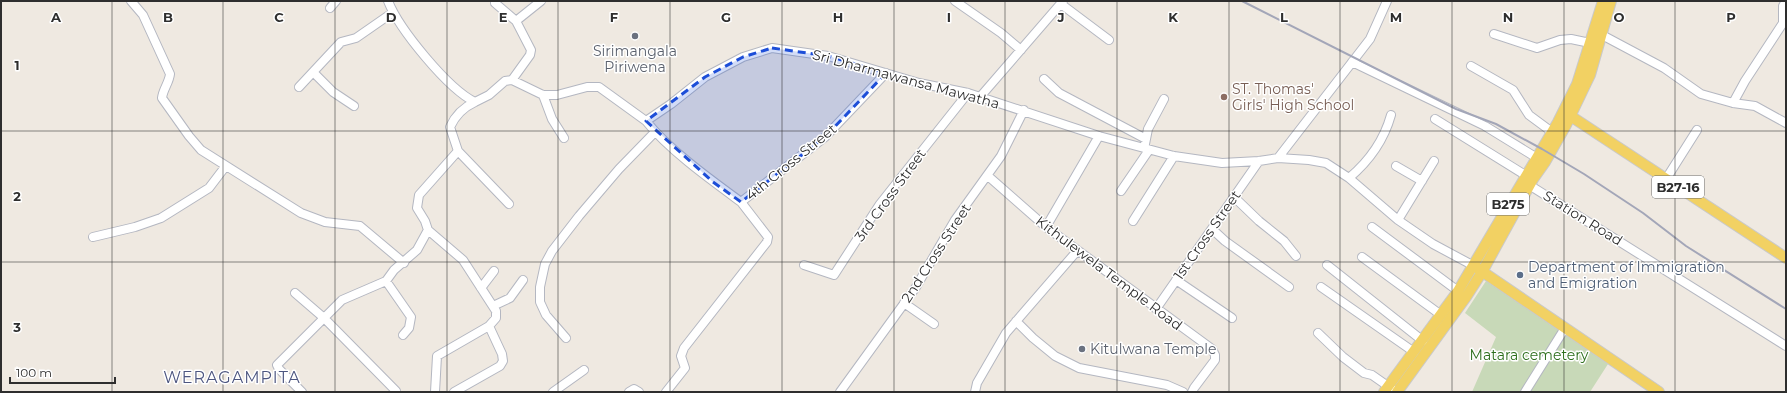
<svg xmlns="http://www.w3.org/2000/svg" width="1787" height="393" viewBox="0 0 1787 393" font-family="Montserrat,sans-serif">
<rect width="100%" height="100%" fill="#efe9e1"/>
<path fill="#c8d9b8" d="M1486 281 1608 364 1590 392H1472L1496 337 1465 313Z"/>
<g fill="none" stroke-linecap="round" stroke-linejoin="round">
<g stroke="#b4b7c1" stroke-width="10">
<path id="minor" d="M131 1 143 15 170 74C169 83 163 89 162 98L189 136 201 150 301 213 325 222 360 226 404 263
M388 1C399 29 448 89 475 102L489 95 505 81 512 80 543 95H557L587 87H599L646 121 671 104 705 77 743 57 772 48 828 56 919 83 968 93 1099 136 1174 156 1222 163 1259 161 1278 158 1309 160 1326 163 1349 178 1398 220 1433 244 1474 266
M955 1 1001 33 1021 50
M495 3 516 21
M1061 4 1109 40
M330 8 336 1
M1494 34 1537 48 1560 40 1571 39 1590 43
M1602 35 1664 68 1701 94 1733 103 1755 106 1786 123
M1352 62 1485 126 1537 158
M1471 66 1513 90 1529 115 1552 132
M313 72 333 92 354 106
M1044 79 1059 93 1146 139
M512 80 530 55 531 50 516 21 541 1
M299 87 341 42 356 38 392 13
M543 95 552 119 564 138
M980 97 1063 1
M475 102C464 107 455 116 450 127L458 151 509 204
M1733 103 1745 81 1783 23V6L1786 1
M1435 119 1530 178
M646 121C669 150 711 180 741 202
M1145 144 1148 129 1164 99
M1278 158 1370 39 1387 1
M1396 166 1422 181
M988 176 1046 227 1212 349 1215 355V360L1194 388 1192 392
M1349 178C1368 162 1384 140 1391 115
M1666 179 1697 130
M1526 183 1786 346
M1121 191 1149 150
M1234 197 1259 221 1284 241 1296 256
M1398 220 1434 161
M1133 221 1174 156
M1046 227 1099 136
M1372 227 1458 291
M1212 229 1225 241 1289 287
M428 230 463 260 496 311V318L489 326 437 356 435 392
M93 237 135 227 161 218 209 188 225 167
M1362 257 1441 315
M804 265 834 275 880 204 968 93
M1327 265 1423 341
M1176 280 1232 318
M386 281 411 317 409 328 403 335
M1321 287 1414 352
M481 288 494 271
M295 293 324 318 396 391
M904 303 934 324
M493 306 510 298 523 280
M1156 309 1259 161
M1016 321 1033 338 1055 356 1079 368 1167 385 1183 392
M1318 333 1343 357 1364 373 1372 375 1392 389
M566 338 546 315 540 302V287L545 264 552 251 579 216 619 169 655 132
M302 392 279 369 277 365 342 300 386 281 394 270 417 250 428 230 425 221 417 208 419 195 458 151
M454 392 500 366 503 361 502 354 489 326
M553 392 584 370
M629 392 634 389 639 392
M666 392 685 368 681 356 684 348 767 242 768 237 741 202 825 137 886 73
M840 392 916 287 955 220 1001 156 1024 110
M975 392 977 383 1006 333 1077 251
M1525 392 1565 328"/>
</g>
<g stroke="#c9c9c9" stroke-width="12">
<path id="major" d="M1566 113 1786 258
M1477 268 1659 392
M1384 392 1458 291 1558 122 1577 84 1603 1
M1397 392 1466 297 1482 272 1533 179 1545 162 1566 125 1590 75 1611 1"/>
</g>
<use href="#minor" stroke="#fff" stroke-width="8"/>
<use href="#major" stroke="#f2d163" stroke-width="10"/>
<path stroke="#a3a6b8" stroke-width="2" d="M1242 1 1456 109 1496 124 1542 149 1584 174 1643 213 1686 246 1786 309"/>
</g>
<path fill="#1d4ed8" fill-opacity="0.2" stroke="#1d4ed8" stroke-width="3" stroke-dasharray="8 5" stroke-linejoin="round" d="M772 48 828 56 886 73 825 137 741 202 713 182 646 121 705 77 743 57Z"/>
<path fill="none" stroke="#2e2e2e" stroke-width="1" stroke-opacity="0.55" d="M112 1V392M223 1V392M335 1V392M447 1V392M558 1V392M670 1V392M782 1V392M894 1V392M1005 1V392M1117 1V392M1229 1V392M1340 1V392M1452 1V392M1564 1V392M1675 1V392M1 131H1786M1 262H1786"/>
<g fill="#6b7280" stroke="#fff" stroke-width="1.5">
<circle cx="635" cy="36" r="4"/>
<circle cx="1082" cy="349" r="4"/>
</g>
<circle fill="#8d6e63" stroke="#fff" stroke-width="1.5" cx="1224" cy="97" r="4"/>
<circle fill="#5c6f8a" stroke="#fff" stroke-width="1.5" cx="1520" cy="275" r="4"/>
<g text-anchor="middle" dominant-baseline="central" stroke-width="3" stroke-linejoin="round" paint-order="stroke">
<g fill="#fff" stroke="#6d6d6d" stroke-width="1">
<rect x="1652" y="176" width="52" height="22" rx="3"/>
<rect x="1487" y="193" width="42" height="22" rx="3"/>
</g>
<g font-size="13" font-weight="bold" fill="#2e2e2e">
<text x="1678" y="187">B27-16</text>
<text x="1508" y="204">B275</text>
</g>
<g font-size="14" fill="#5b616d" stroke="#fff">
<text x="635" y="51">Sirimangala<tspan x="635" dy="16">Piriwena</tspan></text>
<text x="1090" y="349" text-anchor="start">Kitulwana Temple</text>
</g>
<g font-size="14" fill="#2e2e2e" stroke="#fff">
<text transform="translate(906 79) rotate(15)">Sri Dharmawansa Mawatha</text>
<text transform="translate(791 162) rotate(-39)">4th Cross Street</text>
<text transform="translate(890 195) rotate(-54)">3rd Cross Street</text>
<text transform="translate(1583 218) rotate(32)">Station Road</text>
<text transform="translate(1207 235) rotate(-55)">1st Cross Street</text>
<text transform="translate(936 253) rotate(-57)">2nd Cross Street</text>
<text transform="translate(1109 273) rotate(37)">Kithulewela Temple Road</text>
</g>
<g font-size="14" fill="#785e54" stroke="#fff" text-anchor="start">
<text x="1232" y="89">ST. Thomas'<tspan x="1232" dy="16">Girls' High School</tspan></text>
</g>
<g font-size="14" fill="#4e5e75" stroke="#fff" text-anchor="start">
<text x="1528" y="267">Department of Immigration<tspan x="1528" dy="16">and Emigration</tspan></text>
</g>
<g font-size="14" fill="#2c6e1b" stroke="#fff">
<text x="1529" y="355">Matara cemetery</text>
</g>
<g font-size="16" letter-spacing="1" fill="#4d5680" stroke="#fff">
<text x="232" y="377">WERAGAMPITA</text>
</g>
</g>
<g font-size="13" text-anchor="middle" font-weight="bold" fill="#2e2e2e" stroke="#fff" stroke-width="3" stroke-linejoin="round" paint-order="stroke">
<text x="56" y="22">A</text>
<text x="168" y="22">B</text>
<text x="279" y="22">C</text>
<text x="391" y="22">D</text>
<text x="503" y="22">E</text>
<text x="614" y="22">F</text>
<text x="726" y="22">G</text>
<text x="838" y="22">H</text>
<text x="949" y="22">I</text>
<text x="1061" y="22">J</text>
<text x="1173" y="22">K</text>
<text x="1284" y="22">L</text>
<text x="1396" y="22">M</text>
<text x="1508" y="22">N</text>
<text x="1619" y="22">O</text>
<text x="1731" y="22">P</text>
<text x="17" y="70">1</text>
<text x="17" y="201">2</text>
<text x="17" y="332">3</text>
</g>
<rect width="1787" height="393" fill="none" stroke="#2e2e2e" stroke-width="4"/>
<path d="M10 377v6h105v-6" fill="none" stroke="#2e2e2e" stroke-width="2"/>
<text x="16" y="377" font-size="12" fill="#2e2e2e" stroke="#ffffff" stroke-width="3" paint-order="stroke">100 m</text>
</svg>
